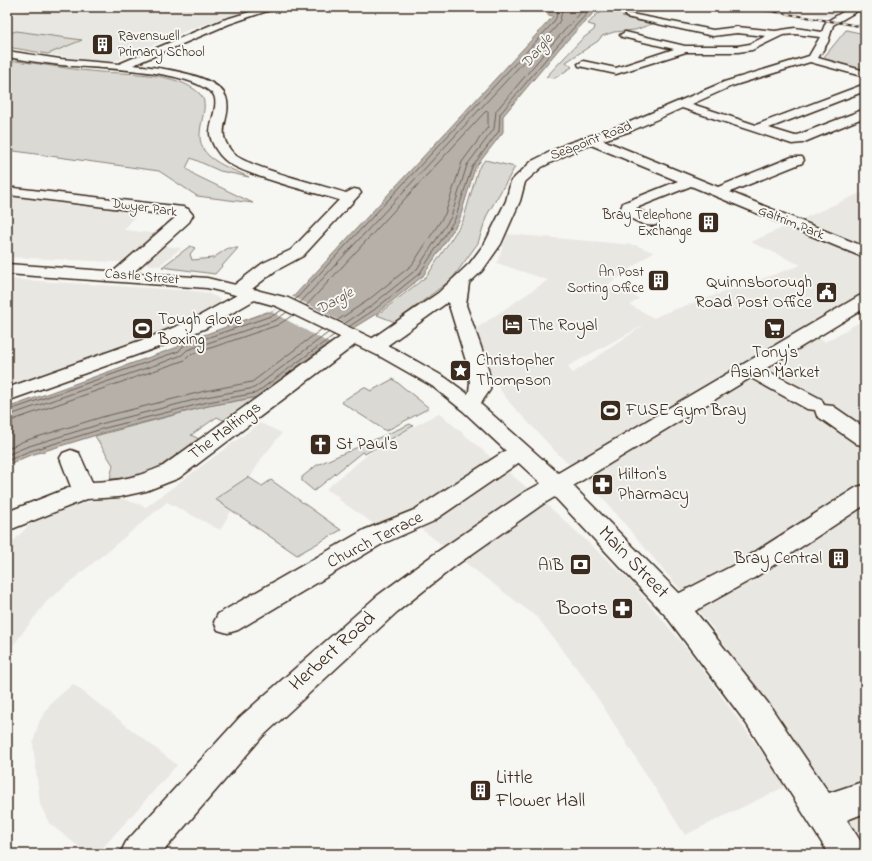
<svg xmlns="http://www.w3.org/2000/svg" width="872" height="861" font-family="'Indie Flower',sans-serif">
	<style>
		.built { fill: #e8e7e2; fill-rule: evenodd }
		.green { fill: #dad9d3; stroke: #8a8278 }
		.water { fill: #b6b0a9; stroke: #857a71 }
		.pier { fill: #f6f6f2 }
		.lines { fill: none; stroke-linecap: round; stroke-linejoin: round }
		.shore { stroke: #6c6056; stroke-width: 1 }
		.minor-casing { stroke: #3b2a1e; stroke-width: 3 }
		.major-casing { stroke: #3b2a1e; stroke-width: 3 }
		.minor { fill: #f6f6f2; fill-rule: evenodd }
		.major { fill: #f6f6f2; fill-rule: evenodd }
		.rail-casing { stroke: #3b2a1e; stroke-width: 2 }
		.rail { stroke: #f6f6f2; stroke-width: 1.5; stroke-dasharray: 4; stroke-linecap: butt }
		.labels { text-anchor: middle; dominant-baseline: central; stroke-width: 4; stroke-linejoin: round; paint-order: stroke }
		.far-poi-label { font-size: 14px; fill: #3b2a1e; stroke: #f6f6f2; text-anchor: end }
		.far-street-label { font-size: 14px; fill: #3b2a1e; stroke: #f6f6f2 }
		.far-water-label { font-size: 15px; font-style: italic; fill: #605248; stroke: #f6f6f2 }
		.poi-label { font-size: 17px; fill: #3b2a1e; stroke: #f6f6f2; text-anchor: start }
		.street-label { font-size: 17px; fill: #3b2a1e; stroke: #f6f6f2 }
		.near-street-label { font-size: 20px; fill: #3b2a1e; stroke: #f6f6f2 }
		.near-poi-label { font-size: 20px; fill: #3b2a1e; stroke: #f6f6f2; text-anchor: end }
	</style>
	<rect width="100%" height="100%" fill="#f6f6f2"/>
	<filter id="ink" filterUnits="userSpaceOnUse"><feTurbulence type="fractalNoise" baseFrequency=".025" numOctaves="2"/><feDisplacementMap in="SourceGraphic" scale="8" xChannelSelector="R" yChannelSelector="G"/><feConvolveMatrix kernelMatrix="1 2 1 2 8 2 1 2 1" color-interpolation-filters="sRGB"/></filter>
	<g filter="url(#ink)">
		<g class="built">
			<polygon points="35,7 261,7 193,28 121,59 111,62 84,60 7,47 7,17"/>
			<polygon points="773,7 829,7 844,9 831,17"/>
			<path d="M865,191V294L803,331L825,342L865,319V843L712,627L590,483L559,455L510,403L482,365L477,328L548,280L497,263L507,234L635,245L653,252L607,286L639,298L630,305L654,318L662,314L801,265L751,242ZM644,325L573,373L570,370L568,366Z"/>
			<polygon points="21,197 139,211 124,230 169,235 159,245 181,248 159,266 137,263 7,257 7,204 13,198"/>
			<polygon points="7,279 195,291 208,293 227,303 201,318 127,347 118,347 7,386"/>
			<polygon points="439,413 554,511 629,580 692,655 786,786 685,835 588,683 538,618 403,515 385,523 374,524 338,499 339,497 326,489 377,447"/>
			<polygon points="260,423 282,433 261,459 220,530 167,502 47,601 7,653 7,548 34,520 72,506 115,496 146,507"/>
			<polygon points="73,684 177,765 97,854 88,854 49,823 40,804 33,743 39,722 50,704"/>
		</g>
		<g class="green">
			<polygon points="610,7 644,8 622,17 652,24 635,30 614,32 602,36 598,41 566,62 572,67 555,78 546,77 582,39 594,30 595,26 588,24 597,14 605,12 602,9"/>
			<polygon points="846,30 865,34 865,71 826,60 824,57"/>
			<polygon points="16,31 82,40 48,54 7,47 7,34"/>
			<path d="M16,61C44,64 72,70 100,72C129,74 178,72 200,94C214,108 187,136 209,156C221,166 236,171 249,177L220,171L191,158L186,168L195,175L253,203L197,196L159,171L7,150V65Z"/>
			<polygon points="485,160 515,167 487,215 478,243 452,279 395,322 377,315 427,276 463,221 478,169"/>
			<polygon points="190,246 195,248 190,254 192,260 213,258 228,248 238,248 215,274 162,267"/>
			<polygon points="393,379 429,408 386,431 341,402 364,387 371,391"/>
			<polygon points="258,397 225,421 217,417 191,435 199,439 149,474 124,479 110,479 113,465 95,436 208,406"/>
			<polygon points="410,424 413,426 365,454 362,452 314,491 302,481 302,477 317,465"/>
			<polygon points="248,477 262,486 271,480 341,530 297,555 215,499"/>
		</g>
		<polygon class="water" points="555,7 599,7 559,49 503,116 503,132 475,168 459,221 423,276 376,314 327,344 258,397 208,406 106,432 28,456 7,465 7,408 161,353 178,347 179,344 267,312 272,312 294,296 549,21 553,16 547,15"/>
		<polygon class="pier" points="291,296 355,328 329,343 272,312"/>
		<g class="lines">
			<g class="shore">
				<polyline points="295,300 552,24 556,18 558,7"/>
				<polyline points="300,303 556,27 560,20 563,7"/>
				<polyline points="306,306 485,112 488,111 488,127 462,162 445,214 412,265 367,301 338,320"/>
				<polyline points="344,324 371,306 417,269 451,217 467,165 494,129 496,111 552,44 586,7"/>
				<polyline points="350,326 374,310 420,273 455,219 472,167 499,131 500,114 556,47 593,7"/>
				<polyline points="7,411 179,351 183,346 274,315 282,310"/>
				<polyline points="7,416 164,362 182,355 187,350 276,320 287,312"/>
				<polyline points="7,422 185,360 190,355 278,325 293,315"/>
				<polyline points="7,449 24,441 102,417 205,391 252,382 322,329"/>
				<polyline points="7,455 26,447 104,423 206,397 254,388 328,333"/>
				<polyline points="7,461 27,452 105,428 208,402 256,393 334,335"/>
			</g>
			<defs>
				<g id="minor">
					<path d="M266,7H279L229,24L133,65C154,67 218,74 226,97C233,119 212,131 234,154C247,167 324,186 346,193L354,189L359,190L361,193L303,256L275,271L252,289L258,290L261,294L258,298L206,328L167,344L7,401V388L153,336L192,320L237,295L233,294L230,290L233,286L263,263L291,250L339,200C316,193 239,174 225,160C218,154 211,143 210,134C209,124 221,101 212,93C184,68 99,69 61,65C43,63 25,60 7,57V51L60,59L119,64L223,20Z"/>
					<path d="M851,7H864L833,25L828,42L818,58L865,71V77L810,62L732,86L692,104L756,125L865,84V91L769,128L795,136L865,109V117L802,143L792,144L682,108L631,131L603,140L718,187L792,157H802L804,160L802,163L730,192L865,247V258L691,186L636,208L656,219L659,222L656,225C645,228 633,219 623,214L620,211L623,203L678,181L591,145L576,150L542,167L525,182L520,201L501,244L482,271L469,283L466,305L486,361L491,382L490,390L476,410L469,412L462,410L458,405L469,392L470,382L466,361L448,302L381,350L374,352L367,350L364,346L367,342L438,293L470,263L485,243L506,201L511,181L532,161L566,144L623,125L724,82L809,56L820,37L795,34L783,35L752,50L738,52H686L616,74L579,66L578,64L583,61L616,68L674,49L622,37L620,35L625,32L685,46H738L750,44L766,36L737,33L713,36L626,17V13L713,30L737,27L775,31L795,28L822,32L826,22Z"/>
					<polygon points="14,188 183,207 188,209 193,215 189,222 126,279 120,280 114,279 111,275 114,271 177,216 9,195 7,192 9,189"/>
					<path d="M353,331L360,333L363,337L360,341L179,478L146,491L119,497L87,499L7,531V512L71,487L60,458L63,453L71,450L79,453L92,482C119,481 138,477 163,466L346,333Z"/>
					<polygon points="751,364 758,366 821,399 824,405 833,406 865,428 865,446 857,444 817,416 815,410 807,409 744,374 741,370 744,366"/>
					<polygon points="519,444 527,447 530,452 527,457 432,522 382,544 238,630 228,633 218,630 214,622 218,614 364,530 414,510 511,447"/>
					<polygon points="557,477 565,479 569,485 565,491 543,504 455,566 397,612 262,737 161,854 120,854 126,842 240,717 377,596 437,552 525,492 549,479"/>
					<polygon points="865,485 865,505 754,578 686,616 676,619 666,616 662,608 666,600 736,564 857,487"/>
				</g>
				<polygon id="major" points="7,264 207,278 288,298 395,349 446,378 476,400 558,473 859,296 865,295 865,308 573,486 686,600 768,703 829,793 865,781 865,813 847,820 861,842 865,854 829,854 746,723 666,616 549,491 462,410 432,386 381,357 276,306 236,295 207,288 7,274"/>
			</defs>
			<use href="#minor" class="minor-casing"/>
			<use href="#major" class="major-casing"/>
			<use href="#minor" class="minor"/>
			<use href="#major" class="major"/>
			<defs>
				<polyline id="rail" points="747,7 865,27"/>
			</defs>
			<use href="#rail" class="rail-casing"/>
			<use href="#rail" class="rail"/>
		</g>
	</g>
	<defs>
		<symbol id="building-square" viewBox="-11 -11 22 22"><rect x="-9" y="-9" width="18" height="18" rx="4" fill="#3b2a1e" stroke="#f6f6f2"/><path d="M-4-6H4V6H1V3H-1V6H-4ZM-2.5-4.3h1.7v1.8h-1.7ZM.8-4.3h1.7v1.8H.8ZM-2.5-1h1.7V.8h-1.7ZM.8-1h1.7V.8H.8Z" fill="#fff"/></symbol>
		<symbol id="civic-square" viewBox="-11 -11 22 22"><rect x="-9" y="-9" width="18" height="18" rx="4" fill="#3b2a1e" stroke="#f6f6f2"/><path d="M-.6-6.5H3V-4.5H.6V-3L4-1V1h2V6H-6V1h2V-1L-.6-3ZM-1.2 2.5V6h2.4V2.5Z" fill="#fff"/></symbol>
		<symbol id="hotel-square" viewBox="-11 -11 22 22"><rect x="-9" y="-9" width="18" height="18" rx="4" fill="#3b2a1e" stroke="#f6f6f2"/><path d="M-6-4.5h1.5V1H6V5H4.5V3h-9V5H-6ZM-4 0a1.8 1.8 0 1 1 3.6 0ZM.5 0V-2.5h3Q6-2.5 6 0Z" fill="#fff"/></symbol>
		<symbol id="supermarket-square" viewBox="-11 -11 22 22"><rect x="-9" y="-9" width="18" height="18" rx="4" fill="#3b2a1e" stroke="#f6f6f2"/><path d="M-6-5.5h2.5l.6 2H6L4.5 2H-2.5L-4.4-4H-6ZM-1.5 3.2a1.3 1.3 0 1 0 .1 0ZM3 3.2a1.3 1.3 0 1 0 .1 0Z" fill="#fff"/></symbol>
		<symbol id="stadium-square" viewBox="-11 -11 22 22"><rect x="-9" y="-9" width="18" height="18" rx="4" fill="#3b2a1e" stroke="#f6f6f2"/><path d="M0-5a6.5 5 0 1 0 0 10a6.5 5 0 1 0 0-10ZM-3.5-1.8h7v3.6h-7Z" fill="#fff"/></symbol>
		<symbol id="sight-square" viewBox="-11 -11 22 22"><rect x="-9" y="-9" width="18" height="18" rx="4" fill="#3b2a1e" stroke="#f6f6f2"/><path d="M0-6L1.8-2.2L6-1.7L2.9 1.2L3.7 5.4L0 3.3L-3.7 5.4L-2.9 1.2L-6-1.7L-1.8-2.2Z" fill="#fff"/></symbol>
		<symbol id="church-square" viewBox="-11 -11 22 22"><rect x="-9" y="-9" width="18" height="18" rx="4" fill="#3b2a1e" stroke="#f6f6f2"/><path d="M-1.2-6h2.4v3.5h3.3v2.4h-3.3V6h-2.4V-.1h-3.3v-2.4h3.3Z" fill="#fff"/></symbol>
		<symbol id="pharmacy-square" viewBox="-11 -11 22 22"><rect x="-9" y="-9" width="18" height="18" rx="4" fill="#3b2a1e" stroke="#f6f6f2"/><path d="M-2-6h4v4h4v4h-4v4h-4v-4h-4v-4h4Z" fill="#fff"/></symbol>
		<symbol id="bank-square" viewBox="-11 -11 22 22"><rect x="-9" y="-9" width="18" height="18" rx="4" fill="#3b2a1e" stroke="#f6f6f2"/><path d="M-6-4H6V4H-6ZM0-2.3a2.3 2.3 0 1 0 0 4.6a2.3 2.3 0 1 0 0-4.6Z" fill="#fff"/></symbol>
	</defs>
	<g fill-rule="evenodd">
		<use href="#building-square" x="90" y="32" width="25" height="25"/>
		<use href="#building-square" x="696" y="210" width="25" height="25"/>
		<use href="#building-square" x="646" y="268" width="25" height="25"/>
		<use href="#civic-square" x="814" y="280" width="25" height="25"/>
		<use href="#hotel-square" x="500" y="312" width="25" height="25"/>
		<use href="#supermarket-square" x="762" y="316" width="25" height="25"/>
		<use href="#stadium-square" x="130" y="316" width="25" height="25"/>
		<use href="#sight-square" x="448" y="358" width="25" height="25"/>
		<use href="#stadium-square" x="598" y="398" width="25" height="25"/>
		<use href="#church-square" x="308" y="432" width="25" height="25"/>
		<use href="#pharmacy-square" x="590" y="472" width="25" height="25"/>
		<use href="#building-square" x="826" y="546" width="25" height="25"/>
		<use href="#bank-square" x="568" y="552" width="25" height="25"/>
		<use href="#pharmacy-square" x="610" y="596" width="25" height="25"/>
		<use href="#building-square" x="468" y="778" width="25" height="25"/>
	</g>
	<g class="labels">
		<g class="far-poi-label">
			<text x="118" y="36" text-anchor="start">Ravenswell<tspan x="118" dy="16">Primary School</tspan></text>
			<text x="692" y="215">Bray Telephone<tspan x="692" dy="16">Exchange</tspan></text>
			<text x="644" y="272">An Post<tspan x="644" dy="16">Sorting Office</tspan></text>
		</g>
		<g class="far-street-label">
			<text transform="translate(591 141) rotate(-21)">Seapoint Road</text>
			<text transform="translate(144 208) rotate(8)">Dwyer Park</text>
			<text transform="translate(791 223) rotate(22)">Galtrim Park</text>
			<text transform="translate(142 277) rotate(5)">Castle Street</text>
		</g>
		<g class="far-water-label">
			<text transform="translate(537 51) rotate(-49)">Dargle</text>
			<text transform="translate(335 301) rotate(-29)">Dargle</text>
		</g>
		<g class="poi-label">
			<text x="812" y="282" text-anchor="end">Quinnsborough<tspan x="812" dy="20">Road Post Office</tspan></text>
			<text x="158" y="319">Tough Glove<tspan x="158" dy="20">Boxing</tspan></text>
			<text x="528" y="325">The Royal</text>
			<text x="775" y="352" text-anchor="middle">Tony's<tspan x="775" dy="20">Asian Market</tspan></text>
			<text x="476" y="360">Christopher<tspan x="476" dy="20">Thompson</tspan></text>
			<text x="626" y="410">FUSE Gym Bray</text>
			<text x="336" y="444">St Paul's</text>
			<text x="618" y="474">Hilton's<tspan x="618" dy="20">Pharmacy</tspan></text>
			<text x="822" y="558" text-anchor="end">Bray Central</text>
			<text x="564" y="565" text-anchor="end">AIB</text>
		</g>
		<g class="street-label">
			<text transform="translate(225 431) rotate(-37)">The Maltings</text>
			<text transform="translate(375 540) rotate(-27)">Church Terrace</text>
		</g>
		<g class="near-street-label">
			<text transform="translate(633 563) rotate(46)">Main Street</text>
			<text transform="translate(333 652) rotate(-42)">Herbert Road</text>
		</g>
		<g class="near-poi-label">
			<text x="608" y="609">Boots</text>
			<text x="496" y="778" text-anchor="start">Little<tspan x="496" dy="23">Flower Hall</tspan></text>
		</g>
	</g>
	<rect width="872" height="861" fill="none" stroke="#f6f6f2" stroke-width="24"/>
	<rect x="12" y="12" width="848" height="837" fill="none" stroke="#3b2a1e" stroke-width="1.5" filter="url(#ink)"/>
</svg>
